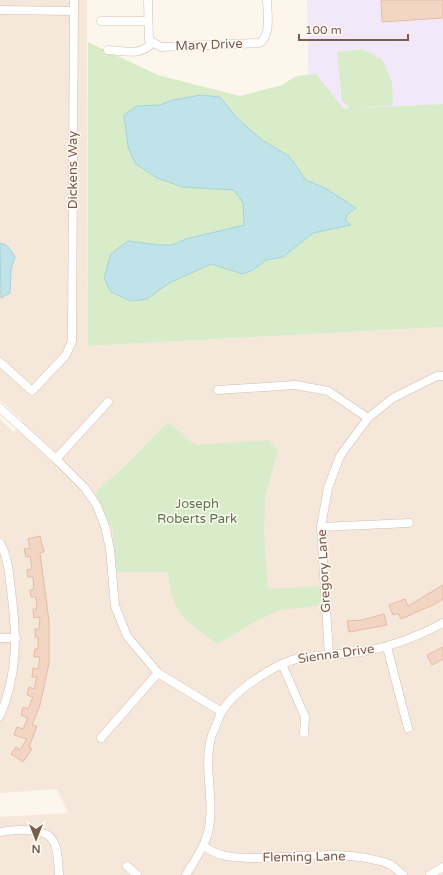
<svg xmlns="http://www.w3.org/2000/svg" width="443" height="875" font-family="'Varela Round',sans-serif">
	<style>
		.residential { fill: #f5e8da }
		.education { fill: #f3e8fa }
		.green { fill: #d8ecc9 }
		.water { fill: #bfe3e8; stroke: #a5d3da }
		.building { fill: #f3d5c3; stroke: #e6bba3 }
		.lines { fill: none; stroke-linecap: round; stroke-linejoin: round }
		.street-casing { stroke: #d1beb0; stroke-width: 9 }
		.street { stroke: #fff; stroke-width: 8 }
		.labels { text-anchor: middle; dominant-baseline: central; stroke-width: 3; stroke-linejoin: round; paint-order: stroke }
		.street-label { font-size: 13px; fill: #7a5c4d; stroke: #fffaf3 }
		.park-label { font-size: 13px; fill: #537a41; stroke: #fffaf3 }
	</style>
	<rect width="100%" height="100%" fill="#fdf6ec"/>
	<polygon class="residential" points="0,0 87,0 88,346 443,327 443,875 0,875 0,817 68,813 57,789 0,793 0,419 14,432 23,421 0,400"/>
	<polygon class="education" points="307,0 443,0 443,104 309,111"/>
	<g class="green">
		<polygon points="88,42 158,75 240,96 282,85 296,76 316,74 344,109 350,108 342,101 337,52 362,49 382,59 392,82 393,105 357,108 443,104 443,327 88,346"/>
		<path d="M168,422L195,445L268,440L278,451L265,496L264,533L268,589L321,586L326,605L279,610L256,621L218,644C187,623 171,613 168,572H115L113,531L95,493L128,463Z"/>
	</g>
	<g class="water">
		<polygon points="201,95 220,97 237,118 262,140 289,156 306,180 327,189 356,208 348,214 345,220 351,225 313,233 283,257 266,260 253,270 243,274 211,264 169,283 147,299 131,301 111,292 104,278 111,254 128,241 160,245 172,245 186,239 244,225 243,203 234,190 182,187 157,178 136,164 128,147 124,115 137,106 160,105 173,100"/>
		<path d="M0,243C8,244 11,250 15,257L11,270L10,293L1,298Z"/>
	</g>
	<g class="building">
		<polygon points="381,0 443,0 443,18 382,22"/>
		<polygon points="40,536 44,552 40,553 49,621 49,663 40,705 32,725 37,726 29,747 32,749 23,762 11,754 16,747 20,750 27,739 14,735 17,727 23,729 28,718 21,715 23,707 28,709 33,697 27,695 29,687 34,689 37,677 32,677 33,668 38,669 40,657 34,657 35,649 38,649 38,637 35,637 35,629 39,629 40,617 34,618 33,609 37,609 36,597 31,597 30,590 34,589 33,577 28,577 27,570 32,569 30,556 26,557 24,549 30,548 28,539"/>
		<polygon points="443,585 443,599 435,604 401,619 398,613 393,615 389,605 405,599 408,606"/>
		<polygon points="384,614 387,625 349,632 347,621 362,620"/>
		<polygon points="443,647 443,659 432,665 427,655"/>
	</g>
	<g class="lines">
		<defs>
			<g id="street">
				<path d="M148,0L149,40L161,47L259,43C272,36 267,12 267,0"/>
				<polyline points="0,10 74,11"/>
				<polyline points="101,21 148,21"/>
				<path d="M108,50C124,51 141,56 152,43"/>
				<polyline points="0,362 32,391 66,355 72,341 74,0"/>
				<polyline points="218,390 295,385 328,391 368,418"/>
				<polyline points="0,408 56,459 85,488 97,506 105,526 110,549 115,606 127,636 158,673 222,712"/>
				<polyline points="56,459 108,402"/>
				<polyline points="321,527 409,523"/>
				<path d="M0,543C8,557 9,573 11,590C17,635 18,673 0,716"/>
				<polyline points="0,638 16,638"/>
				<polyline points="387,647 408,728"/>
				<polyline points="329,655 321,527 328,488 340,456 368,418 393,398 437,376 443,376"/>
				<polyline points="282,664 305,717 304,733"/>
				<polyline points="101,738 158,673"/>
				<path d="M0,832C14,830 36,827 49,836C59,844 58,864 59,875"/>
				<path d="M204,846C220,858 233,857 252,858C297,858 346,848 389,864C394,866 399,872 403,875"/>
				<polyline points="127,866 137,875"/>
				<path d="M186,875C196,858 209,841 210,820C213,793 203,762 212,735C215,728 218,719 221,713C233,691 276,663 300,658C322,654 344,655 366,651C394,646 419,636 443,623"/>
				<polyline points="430,875 443,867"/>
			</g>
		</defs>
		<use href="#street" class="street-casing"/>
		<use href="#street" class="street"/>
	</g>
	<g class="labels">
		<g class="street-label">
			<text transform="translate(209 45) rotate(-2)">Mary Drive</text>
			<text transform="translate(73 170) rotate(-90)">Dickens Way</text>
			<text transform="translate(324 571) rotate(-93)">Gregory Lane</text>
			<text transform="translate(336 654) rotate(-8)">Sienna Drive</text>
			<text transform="translate(304 857) rotate(-1)">Fleming Lane</text>
		</g>
		<g class="park-label">
			<text x="197" y="504">Joseph<tspan x="197" dy="15">Roberts Park</tspan></text>
		</g>
	</g>
	<g transform="translate(36 839) rotate(180)" stroke="#fffaf3" stroke-width="3" paint-order="stroke">
	<path d="M0-3L7 15L0 10L-7 15Z" fill="#7a5c4d"/>
	<text y="-6" font-size="11" font-weight="bold" text-anchor="middle" fill="#7a5c4d">N</text>
	</g>
	<path d="M299 34v6h109v-6" fill="none" stroke="#7a5c4d" stroke-width="2"/>
	<text x="305" y="34" font-size="12" fill="#7a5c4d" stroke="#fffaf3" stroke-width="3" paint-order="stroke">100 m</text>
</svg>
